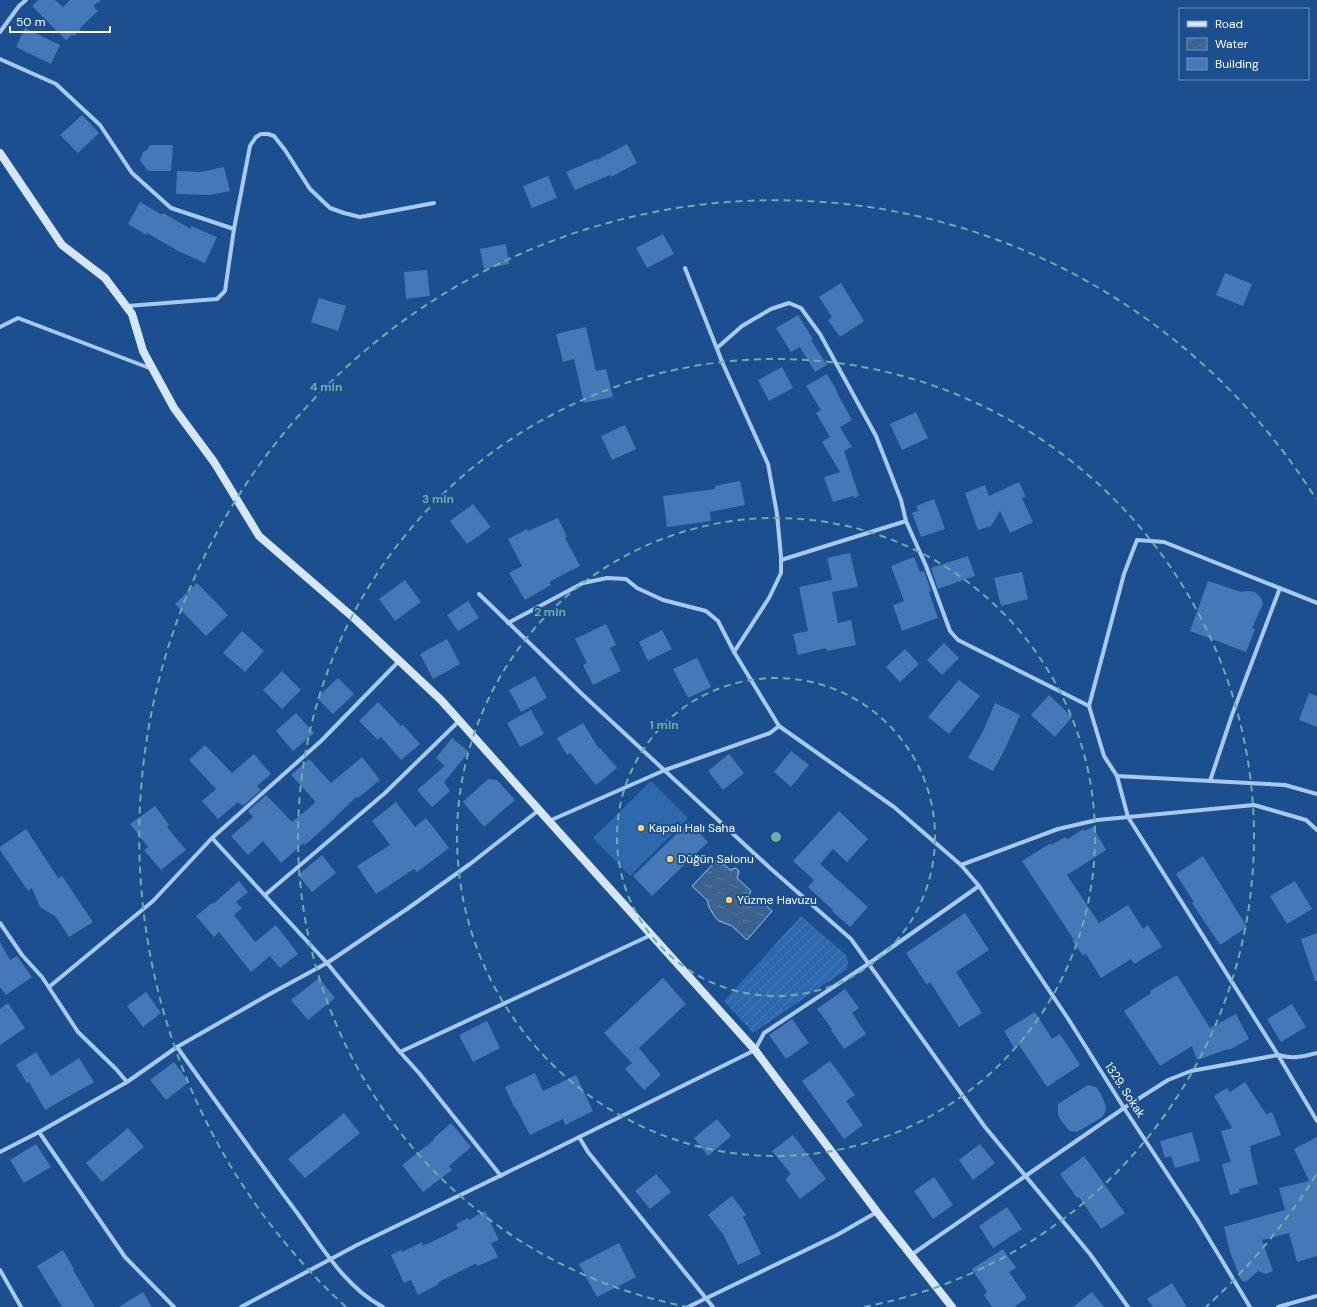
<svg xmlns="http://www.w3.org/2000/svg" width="1317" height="1307" font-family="'DM Sans',sans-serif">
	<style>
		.garden { fill: url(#garden-furrows) }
		.pitch { fill: #2e69ad }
		.water { fill: url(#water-ripples); stroke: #9cc4f0 }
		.building { fill: #4478b7 }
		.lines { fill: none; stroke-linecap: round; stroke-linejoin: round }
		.street { stroke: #a9c9ee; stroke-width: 4 }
		.secondary { stroke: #d6e6fa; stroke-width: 8 }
		.ring { fill: none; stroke: #6fada8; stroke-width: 2; stroke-dasharray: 7 5 }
		.poi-dot { fill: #ffd166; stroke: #1b4f8f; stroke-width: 1.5 }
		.labels { text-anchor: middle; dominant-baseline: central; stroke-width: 4; stroke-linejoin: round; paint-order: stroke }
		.poi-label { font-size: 12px; fill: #fff; stroke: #1b4f8f; text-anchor: start }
		.street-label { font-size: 12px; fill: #fff; stroke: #1b4f8f }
		.centre { fill: #6fada8; stroke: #1b4f8f; stroke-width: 2 }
		.ring-label { font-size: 12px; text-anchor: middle; font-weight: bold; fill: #6fada8; stroke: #1b4f8f; stroke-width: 4; stroke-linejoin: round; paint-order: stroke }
	</style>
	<defs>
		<pattern id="garden-furrows" width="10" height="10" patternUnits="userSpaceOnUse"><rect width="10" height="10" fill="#2e69ad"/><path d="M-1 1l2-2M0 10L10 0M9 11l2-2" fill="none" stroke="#4d80b9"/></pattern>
		<pattern id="water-ripples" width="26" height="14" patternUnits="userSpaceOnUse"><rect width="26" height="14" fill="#3c6290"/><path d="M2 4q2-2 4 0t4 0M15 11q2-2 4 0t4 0" fill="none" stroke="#597aa1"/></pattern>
	</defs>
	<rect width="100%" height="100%" fill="#1b4f8f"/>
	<polygon class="garden" points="801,916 846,955 848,961 847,969 753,1033 724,1001"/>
	<polygon class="pitch" points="651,781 688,818 630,876 593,838"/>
	<polygon class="water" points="718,859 730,870 735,868 738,870 739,872 737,878 751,891 749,895 750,898 754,901 759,899 772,911 747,940 732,926 719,921 715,917 709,907 707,900 692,886"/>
	<g class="building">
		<polygon points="38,0 55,0 63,7 70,0 101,0 93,6 98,11 80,28 81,29 74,36 72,35 66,40 32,6"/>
		<polygon points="25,28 60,45 51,64 16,47"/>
		<polygon points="82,115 99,133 78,153 60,135"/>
		<polygon points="627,144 637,163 611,177 610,175 575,190 566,172 596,159 597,160"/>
		<polygon points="149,145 173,145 171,171 148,171 140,160 143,152 148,149"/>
		<polygon points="224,167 230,191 210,195 176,194 177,171 201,172"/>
		<polygon points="548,176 557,198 532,208 523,186"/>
		<polygon points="140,202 162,215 163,213 191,229 191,226 217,237 205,263 180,252 147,233 146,235 128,224"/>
		<polygon points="663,234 674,254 647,268 636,248"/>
		<polygon points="506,244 509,264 484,269 480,249"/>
		<polygon points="427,270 430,296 406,299 404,272"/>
		<polygon points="1225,273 1252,284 1243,306 1216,295"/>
		<polygon points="841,283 864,321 840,337 828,320 832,317 819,297"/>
		<polygon points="319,298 346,306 338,331 311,322"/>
		<polygon points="798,315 813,339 811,340 827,365 815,372 800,347 791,352 776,328"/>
		<polygon points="586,327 596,371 606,369 613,397 584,403 574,359 563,362 556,334"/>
		<polygon points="782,367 793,388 769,401 758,380"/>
		<polygon points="827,374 838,393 837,393 852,420 840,427 852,447 844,451 859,496 854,498 853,496 833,502 824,477 840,472 822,442 830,437 816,413 821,410 806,386"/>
		<polygon points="916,412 928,438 902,450 890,424"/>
		<polygon points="625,425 636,449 612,460 601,436"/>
		<polygon points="740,481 745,505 710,512 711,521 667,527 663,496 715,489 715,486"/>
		<polygon points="1019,482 1026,497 1022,498 1033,522 1010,533 1000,511 991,526 978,530 965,493 985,485 989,496"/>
		<polygon points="934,499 945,529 921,537 912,513 918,511 916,506"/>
		<polygon points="473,504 491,527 467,544 450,521"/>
		<polygon points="558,518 567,537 565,538 580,566 549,582 551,585 525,600 509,573 522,566 508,539 527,529 528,531"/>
		<polygon points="850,553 858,587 832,592 838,623 851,620 856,645 827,651 826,648 798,655 793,634 808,631 799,587 832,580 827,558"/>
		<polygon points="968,556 975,576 938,589 931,568"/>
		<polygon points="914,557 920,572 924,571 931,591 929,592 938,618 902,631 893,605 904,601 891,566"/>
		<polygon points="1022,572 1028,599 1001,606 994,578"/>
		<polygon points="405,580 421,602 395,621 379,599"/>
		<polygon points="1208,581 1241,592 1248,591 1255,592 1261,598 1263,604 1252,628 1255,629 1246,652 1190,631"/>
		<polygon points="197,583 228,615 206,636 175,604"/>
		<polygon points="468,601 479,618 458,631 447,615"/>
		<polygon points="606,624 616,645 610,648 621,671 593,685 583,665 587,663 575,639"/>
		<polygon points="662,630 672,649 648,661 639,642"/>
		<polygon points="242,631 264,651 245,672 223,653"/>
		<polygon points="447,639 460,664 433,679 420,654"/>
		<polygon points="944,643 959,658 942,675 927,660"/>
		<polygon points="905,649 919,664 900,682 886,667"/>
		<polygon points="697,658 711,687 688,698 673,669"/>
		<polygon points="282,671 301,690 282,709 263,690"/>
		<polygon points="535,676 547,698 521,712 509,690"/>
		<polygon points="338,678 354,694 333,714 317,698"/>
		<polygon points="959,680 980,696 949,734 928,717"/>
		<polygon points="1309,693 1317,696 1317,727 1299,720"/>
		<polygon points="1049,695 1072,717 1055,737 1031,715"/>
		<polygon points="378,702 401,726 403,725 420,744 401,760 381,737 378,740 359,721"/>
		<polygon points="995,703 1020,715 1005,749 993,771 968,758 984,729"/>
		<polygon points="531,710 544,734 520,747 507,723"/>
		<polygon points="296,713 314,733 293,751 276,731"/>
		<polygon points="583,723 599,749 600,748 617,768 596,785 570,753 567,755 557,738"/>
		<polygon points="452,738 469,752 444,782 450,791 432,807 417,790 445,766 436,758"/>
		<polygon points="205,745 232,773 254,754 271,774 257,786 261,790 243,806 238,802 218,819 202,801 216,789 189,760"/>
		<polygon points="791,751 809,765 791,787 774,772"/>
		<polygon points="729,754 744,773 723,790 708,771"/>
		<polygon points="362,757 380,780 358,798 356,797 322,830 305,845 304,843 281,863 263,841 248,855 231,836 253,817 248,811 266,795 292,822 315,803 315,801 291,775 309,759 331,783"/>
		<polygon points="488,779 497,780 515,800 484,827 463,802"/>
		<polygon points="396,802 415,827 426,818 449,848 417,872 414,869 376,894 357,866 390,845 372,821"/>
		<polygon points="155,806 169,825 167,827 186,850 161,870 144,850 148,847 130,824"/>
		<polygon points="839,811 868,839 847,862 833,849 820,864 868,907 850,927 832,911 833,910 808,887 814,880 793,861"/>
		<polygon points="689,822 708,842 652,896 633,876"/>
		<polygon points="1093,827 1106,850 1067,875 1099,923 1128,905 1143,929 1148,925 1162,947 1134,964 1131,959 1101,978 1086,954 1083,956 1072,940 1074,940 1022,861 1051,843 1051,845 1065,837 1068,839 1083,829 1084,831"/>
		<polygon points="26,829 58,878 62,876 93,922 69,937 56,917 40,907 32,888 28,891 0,850 0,847"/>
		<polygon points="322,855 336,873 312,892 298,875"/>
		<polygon points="1203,856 1247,927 1220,945 1192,903 1194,902 1176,874"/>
		<polygon points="239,881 248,892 236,902 242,908 234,915 255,942 276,925 298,954 280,968 270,956 251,972 219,932 214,937 196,916 212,903 213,904"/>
		<polygon points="1295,881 1312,909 1287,924 1270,896"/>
		<polygon points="965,913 989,950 956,972 982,1013 959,1027 930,982 927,985 906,953"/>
		<polygon points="1317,933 1317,981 1315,981 1301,939"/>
		<polygon points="0,942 10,960 17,956 32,977 6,995 0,987"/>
		<polygon points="1177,975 1210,1028 1236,1014 1249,1039 1229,1050 1228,1049 1197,1060 1192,1046 1160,1066 1124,1011 1151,993 1150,991"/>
		<polygon points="319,978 335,998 308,1020 291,1000"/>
		<polygon points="663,978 686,1004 639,1048 661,1075 644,1090 625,1069 632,1063 604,1033"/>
		<polygon points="845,989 859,1008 852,1013 866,1034 844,1049 831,1030 832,1029 817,1009"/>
		<polygon points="146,992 161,1013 143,1027 127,1006"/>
		<polygon points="8,1003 25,1028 0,1045 0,1009"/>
		<polygon points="1292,1004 1306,1027 1281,1042 1267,1019"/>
		<polygon points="1035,1012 1052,1039 1060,1034 1080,1065 1047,1087 1019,1045 1014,1048 1004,1031"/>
		<polygon points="792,1019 809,1043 786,1059 769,1035"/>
		<polygon points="487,1021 500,1048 473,1062 459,1035"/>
		<polygon points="36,1052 51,1076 79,1058 94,1082 45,1110 29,1082 27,1083 16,1065"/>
		<polygon points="830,1061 855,1095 846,1101 863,1125 844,1139 802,1081"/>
		<polygon points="174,1062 189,1082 166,1100 150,1080"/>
		<polygon points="535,1073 543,1091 576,1075 593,1111 565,1125 563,1119 530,1135 515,1107 514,1107 505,1087"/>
		<polygon points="1245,1082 1266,1114 1272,1112 1281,1135 1250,1146 1251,1149 1250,1150 1258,1184 1239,1189 1240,1192 1230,1195 1222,1164 1231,1162 1221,1131 1232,1128 1214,1096 1227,1088 1230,1092"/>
		<polygon points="1088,1085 1096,1087 1101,1094 1106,1107 1105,1113 1101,1118 1077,1132 1070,1131 1062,1122 1058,1115 1058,1104"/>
		<polygon points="344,1113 360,1133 305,1178 288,1159"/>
		<polygon points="717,1119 731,1136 708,1156 694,1138"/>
		<polygon points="451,1123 471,1147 449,1166 452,1170 423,1192 402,1165 434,1140 433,1139"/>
		<polygon points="128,1128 144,1147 102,1182 86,1163"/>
		<polygon points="1192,1132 1200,1161 1175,1168 1171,1156 1165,1158 1160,1141"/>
		<polygon points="793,1135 826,1179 800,1199 785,1179 791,1174 772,1151"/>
		<polygon points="1317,1137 1317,1256 1297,1262 1289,1233 1262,1240 1273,1271 1266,1274 1258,1271 1248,1280 1245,1282 1241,1280 1230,1252 1224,1227 1285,1210 1279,1188 1309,1181 1294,1149"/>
		<polygon points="36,1144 51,1167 24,1183 10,1160"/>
		<polygon points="980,1144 995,1163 973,1180 959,1160"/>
		<polygon points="1084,1156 1125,1213 1101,1229 1079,1197 1077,1198 1060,1174"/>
		<polygon points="656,1174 671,1192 650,1209 635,1191"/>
		<polygon points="934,1177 953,1205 933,1219 914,1191"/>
		<polygon points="732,1196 746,1215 743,1217 761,1254 738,1265 723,1234 708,1215"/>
		<polygon points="1007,1207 1022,1229 993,1248 979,1226"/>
		<polygon points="485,1211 499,1240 491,1243 498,1257 478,1266 475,1264 439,1282 437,1285 418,1295 411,1280 404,1283 391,1255 401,1250 402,1252 422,1242 423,1246 458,1229 456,1224 468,1218 469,1220"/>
		<polygon points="619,1243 636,1277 597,1297 579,1264"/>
		<polygon points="1003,1249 1016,1268 1009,1272 1027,1298 1014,1307 992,1307 984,1295 987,1292 972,1269"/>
		<polygon points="63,1250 74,1269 73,1270 95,1307 62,1307 37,1266"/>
		<polygon points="1172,1283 1187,1307 1153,1307 1147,1299"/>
		<polygon points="143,1292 152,1307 119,1307"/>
		<polygon points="1092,1292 1104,1307 1073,1307"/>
	</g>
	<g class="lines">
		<g class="street">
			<polyline points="0,32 19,6 26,0"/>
			<polyline points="0,59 56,84 100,125 132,173 171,208 234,229"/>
			<polyline points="685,268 723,364 768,464 777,514 781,557 781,573 769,598 734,652"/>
			<polyline points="127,306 217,299 225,291 234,229 250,146 256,137 261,134 268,134 274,136 285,150 310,189 330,208 344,213 360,217 434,203"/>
			<polyline points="0,327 18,318 152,369"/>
			<polyline points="717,348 742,326 771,309 789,303 801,308 820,334 876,436 901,500 906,521 926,566 950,631 958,640 1089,706"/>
			<polyline points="781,560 906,521"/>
			<polyline points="479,594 583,695 770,868 851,939 985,1127 1090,1254 1128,1307"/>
			<polyline points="1317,603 1164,542 1137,540 1124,574 1089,706 1104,756 1117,776 1128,817 1278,1055 1317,1121"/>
			<polyline points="508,623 583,583 607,578 626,579 637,588 663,600 706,611 718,621 734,652 779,726 894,807 961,865 979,886 1067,1017 1124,1108 1197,1219 1250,1307"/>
			<polyline points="1117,776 1285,785 1317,794"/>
			<polyline points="1210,781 1232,715 1280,588"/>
			<polyline points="549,821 665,770 770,733 779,726"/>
			<polyline points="212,838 327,963 400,1052 419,1073 501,1176"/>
			<polyline points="961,865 1058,829 1097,820 1254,805 1306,820 1317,830"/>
			<polyline points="265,895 385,793 459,721"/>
			<polyline points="0,923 22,955 42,977 78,1032 116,1069 127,1082"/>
			<polyline points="49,987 153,901 212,838 321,741 399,661"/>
			<path d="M177,1047C217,1103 257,1159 298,1214C322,1247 346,1288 383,1307"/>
			<polyline points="400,1052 651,935"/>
			<polyline points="39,1132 125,1257 174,1307"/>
			<polyline points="579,1137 588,1152 713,1307"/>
			<polyline points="0,1152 39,1132 127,1082 177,1047 268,995 327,963 407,909 470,864 539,810"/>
			<path d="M911,1255L1124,1108L1168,1080L1191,1071L1278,1055C1292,1059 1302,1057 1317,1053"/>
			<polyline points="0,1270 21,1307"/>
			<polyline points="241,1307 357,1245 547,1153 755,1050 764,1033 868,964 979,886"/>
			<polyline points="688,1307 837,1235 877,1212"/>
			<polyline points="1278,1307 1317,1296"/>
		</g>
		<polyline class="secondary" points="0,153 62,245 105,278 132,314 143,351 174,408 214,462 259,536 355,619 441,700 539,810 755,1050 877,1212 952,1307"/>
	</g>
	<g class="ring">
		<circle cx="776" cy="837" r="159"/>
		<circle cx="776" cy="837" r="319"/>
		<path d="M689 1307A478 478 0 1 1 863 1307"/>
		<path d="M1316 1175A637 637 0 0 1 1206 1307M346 1307A637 637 0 1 1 1316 499"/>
	</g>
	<g class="poi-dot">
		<circle cx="641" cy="828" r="4"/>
		<circle cx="670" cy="859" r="4"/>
		<circle cx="729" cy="900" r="4"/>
	</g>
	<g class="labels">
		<g class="poi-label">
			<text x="649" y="828">Kapalı Halı Saha</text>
			<text x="678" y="859">Düğün Salonu</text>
			<text x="737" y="900">Yüzme Havuzu</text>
		</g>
		<g class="street-label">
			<text transform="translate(1125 1090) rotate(57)">1329. Sokak</text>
		</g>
	</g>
	<circle cx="776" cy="837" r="6" class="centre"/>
	<g class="ring-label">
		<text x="326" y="391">4 min</text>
		<text x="438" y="503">3 min</text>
		<text x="550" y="616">2 min</text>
		<text x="664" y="729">1 min</text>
	</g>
	<rect x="1179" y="8" width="130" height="72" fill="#1b4f8f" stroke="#7695bc"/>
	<rect x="1187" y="21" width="20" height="6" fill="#d6e6fa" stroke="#7695bc"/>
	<text x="1215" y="28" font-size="12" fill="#ffffff">Road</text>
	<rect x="1187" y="38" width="20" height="12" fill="url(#water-ripples)" stroke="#7695bc"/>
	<text x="1215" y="48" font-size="12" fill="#ffffff">Water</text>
	<rect x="1187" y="58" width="20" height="12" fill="#4478b7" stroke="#7695bc"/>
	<text x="1215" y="68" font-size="12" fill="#ffffff">Building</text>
	<path d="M10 26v6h100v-6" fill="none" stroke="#ffffff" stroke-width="2"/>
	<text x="16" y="26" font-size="12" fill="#ffffff" stroke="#1b4f8f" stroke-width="3" paint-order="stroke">50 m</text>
</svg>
